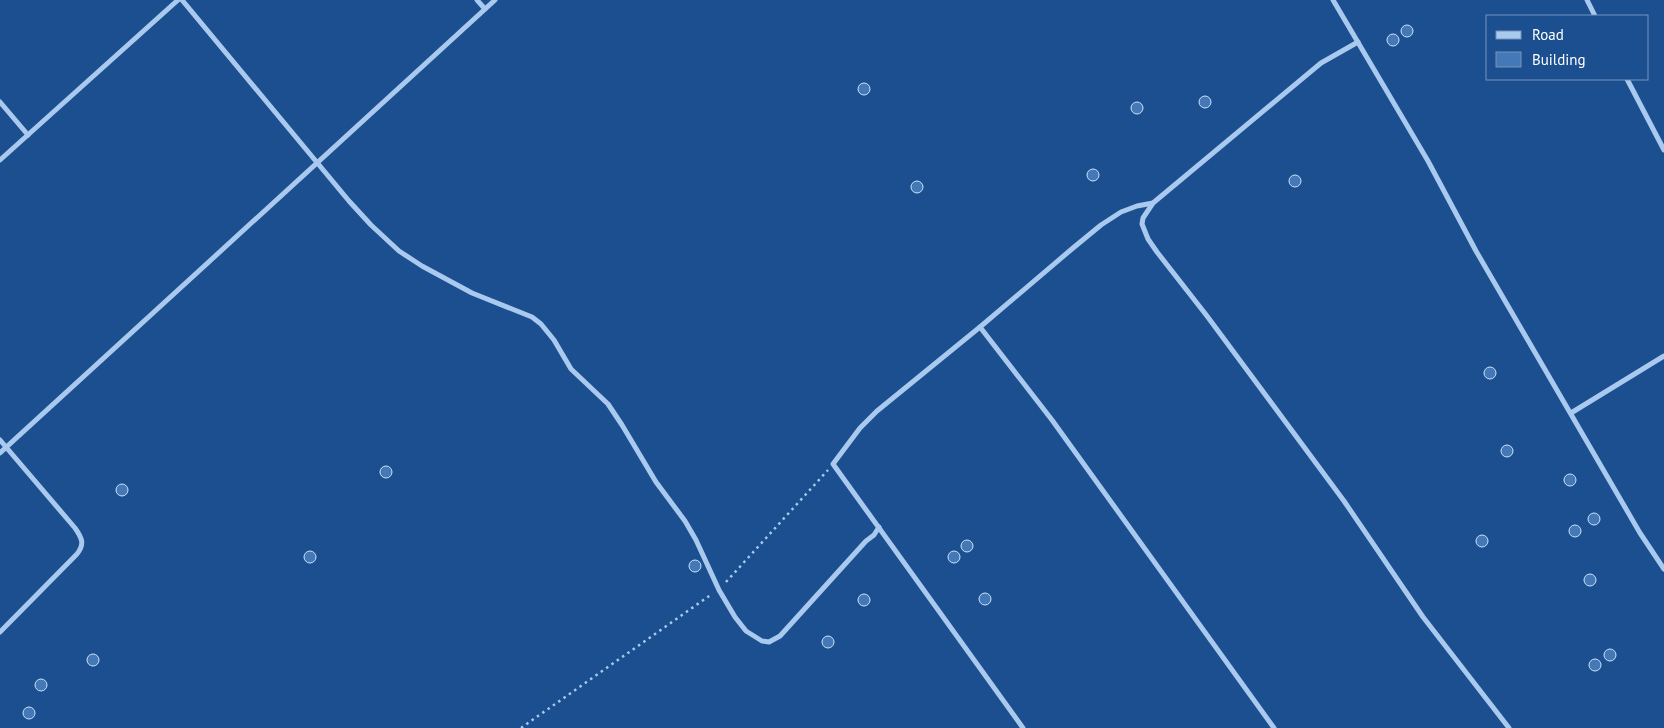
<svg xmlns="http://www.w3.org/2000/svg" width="1664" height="728" font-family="'PT Sans',sans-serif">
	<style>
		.building { fill: #4478b7; stroke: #cfe3fa }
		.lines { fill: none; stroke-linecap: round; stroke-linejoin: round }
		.path { stroke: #a9c9ee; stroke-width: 2.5; stroke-dasharray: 2.5 4; stroke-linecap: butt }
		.street { stroke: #a9c9ee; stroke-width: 5 }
	</style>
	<rect width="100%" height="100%" fill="#1b4f8f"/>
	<g class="building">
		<circle cx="1407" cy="31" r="6"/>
		<circle cx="1393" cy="40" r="6"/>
		<circle cx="864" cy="89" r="6"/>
		<circle cx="1205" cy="102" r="6"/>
		<circle cx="1137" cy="108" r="6"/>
		<circle cx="1093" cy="175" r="6"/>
		<circle cx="1295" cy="181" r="6"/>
		<circle cx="917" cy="187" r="6"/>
		<circle cx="1490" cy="373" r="6"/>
		<circle cx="1507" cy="451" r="6"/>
		<circle cx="386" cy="472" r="6"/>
		<circle cx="1570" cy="480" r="6"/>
		<circle cx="122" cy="490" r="6"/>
		<circle cx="1594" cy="519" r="6"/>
		<circle cx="1575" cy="531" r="6"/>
		<circle cx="1482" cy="541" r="6"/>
		<circle cx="967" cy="546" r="6"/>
		<circle cx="310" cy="557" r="6"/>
		<circle cx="954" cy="557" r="6"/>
		<circle cx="695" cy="566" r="6"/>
		<circle cx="1590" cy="580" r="6"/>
		<circle cx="985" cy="599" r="6"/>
		<circle cx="864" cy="600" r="6"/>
		<circle cx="828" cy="642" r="6"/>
		<circle cx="1610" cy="655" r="6"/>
		<circle cx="93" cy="660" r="6"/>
		<circle cx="1595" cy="665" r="6"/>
		<circle cx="41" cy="685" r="6"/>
		<circle cx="29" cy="713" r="6"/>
	</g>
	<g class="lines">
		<g class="path">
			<polyline points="726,582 828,470"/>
			<polyline points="521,728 712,594"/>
		</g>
		<g class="street">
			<polyline points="182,0 349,201 371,225 399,251 422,266 472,293 532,317 541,324 554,340 571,369 608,404 622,425 656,482 685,521 696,540 719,590 735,617 746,631 762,641 769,642 780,636 866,541 874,535 879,527"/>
			<polyline points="477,0 485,9"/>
			<polyline points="1333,0 1428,161 1476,251 1640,533 1664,569"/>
			<polyline points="1587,0 1595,16"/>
			<polyline points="1358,42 1321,63 1153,203 1143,218 1142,224 1148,239 1157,252 1207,316 1344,501 1423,617 1509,728"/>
			<polyline points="1627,79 1664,150"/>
			<polyline points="0,102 28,135"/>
			<polyline points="0,160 178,0"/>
			<polyline points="980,327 1052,420 1274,728"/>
			<polyline points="1571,413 1664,356"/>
			<path d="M0,440L75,528C82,538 85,544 77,554L0,632"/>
			<polyline points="0,453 495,0"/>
			<polyline points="1023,728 833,464 860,428 877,411 980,327 1073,248 1101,225 1121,212 1137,206 1153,203"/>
		</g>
	</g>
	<rect x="1486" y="15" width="162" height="65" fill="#1b4f8f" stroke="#7695bc"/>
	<rect x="1496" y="31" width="25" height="8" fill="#a9c9ee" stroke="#7695bc"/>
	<text x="1532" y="40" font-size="15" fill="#ffffff">Road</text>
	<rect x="1496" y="52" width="25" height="15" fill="#4478b7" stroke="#7695bc"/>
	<text x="1532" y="65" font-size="15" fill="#ffffff">Building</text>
</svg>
